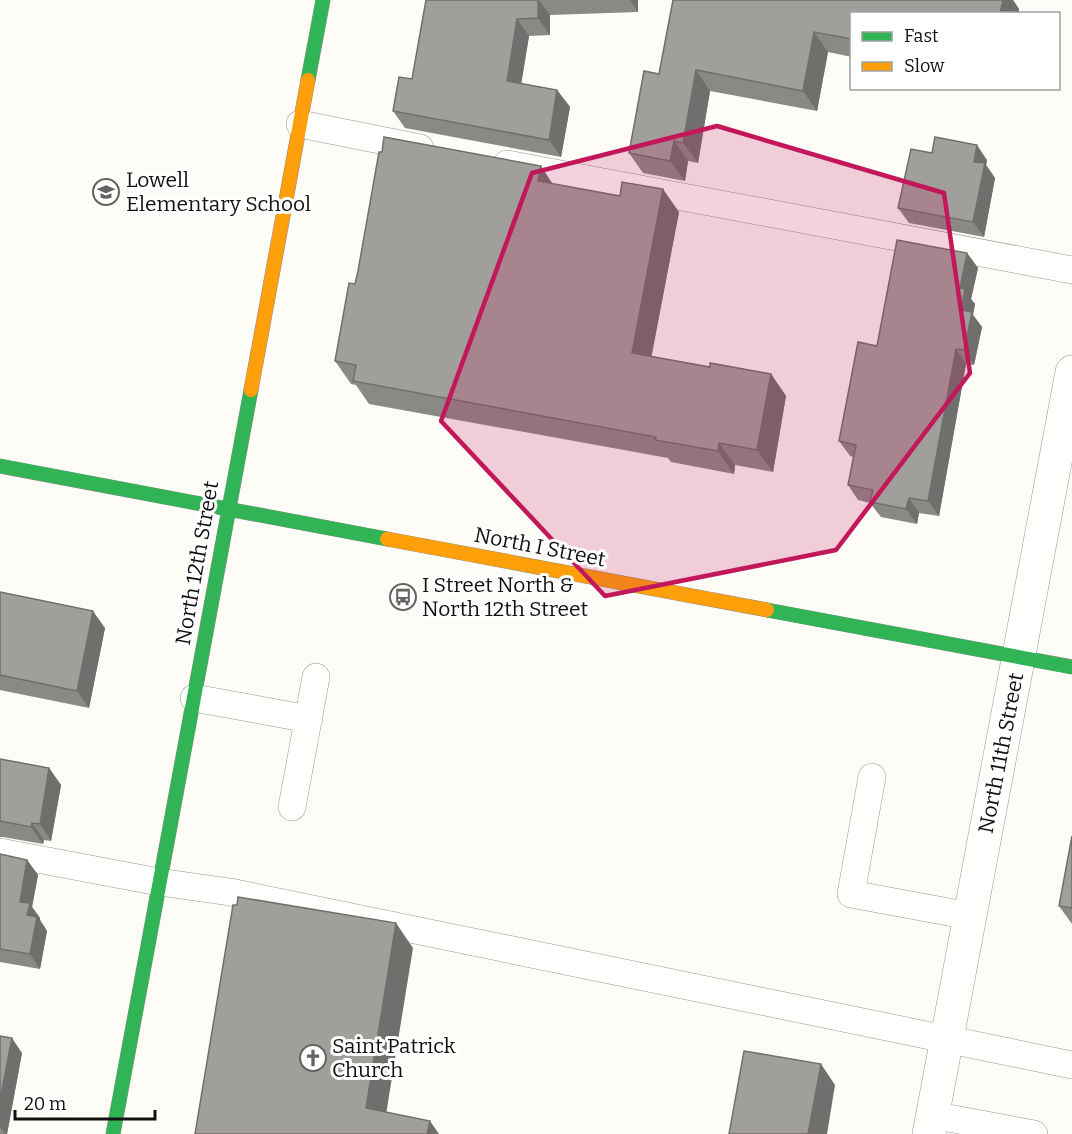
<svg xmlns="http://www.w3.org/2000/svg" width="1072" height="1134" font-family="Bitter,serif">
	<style>
		.lines { fill: none; stroke-linecap: round; stroke-linejoin: round }
		.lane-casing { stroke: #979795; stroke-width: 28 }
		.street-casing { stroke: #979795; stroke-width: 34 }
		.fast-casing { stroke: #8e8d8b; stroke-width: 15 }
		.slow-casing { stroke: #8e8d8b; stroke-width: 15 }
		.lane { stroke: #fffffe; stroke-width: 27 }
		.street { stroke: #fffffe; stroke-width: 33 }
		.fast { stroke: #30b455; stroke-width: 14 }
		.slow { stroke: #ff9f0a; stroke-width: 14 }
		.wall { fill: #8a8986 }
		.shaded-wall { fill: #716f6d }
		.building { fill: #a19f9c; stroke: #716f6d; stroke-width: 1.5 }
		.marked { fill: #c2185b; fill-opacity: 0.2; stroke: #c2185b; stroke-width: 4.5; stroke-linejoin: round }
		.labels { text-anchor: middle; dominant-baseline: central; stroke-width: 6; stroke-linejoin: round; paint-order: stroke }
		.poi-label { font-size: 21px; fill: #111; stroke: #fff; text-anchor: start }
		.street-label { font-size: 21px; fill: #111; stroke: #fff }
	</style>
	<rect width="100%" height="100%" fill="#fdfcf7"/>
	<g class="lines">
		<defs>
			<g id="lane">
				<polyline points="300,124 420,148"/>
				<polyline points="507,164 1072,270"/>
				<polyline points="194,698 309,719"/>
				<polyline points="872,777 851,894 970,916"/>
				<polyline points="292,807 316,677"/>
				<polyline points="0,852 159,882 230,892 1072,1065"/>
				<polyline points="932,1115 1034,1134"/>
			</g>
			<polyline id="street" points="929,1134 1072,372"/>
			<g id="fast">
				<polyline points="308,80 323,0"/>
				<polyline points="0,466 387,539"/>
				<polyline points="767,610 1072,667"/>
				<polyline points="113,1134 251,390"/>
			</g>
			<g id="slow">
				<polyline points="251,390 308,80"/>
				<polyline points="387,539 767,610"/>
			</g>
		</defs>
		<use href="#lane" class="lane-casing"/>
		<use href="#street" class="street-casing"/>
		<use href="#fast" class="fast-casing"/>
		<use href="#slow" class="slow-casing"/>
		<use href="#lane" class="lane"/>
		<use href="#street" class="street"/>
		<use href="#fast" class="fast"/>
		<use href="#slow" class="slow"/>
	</g>
	<g class="wall">
		<polygon points="426,0 638,0 638,12 550,15 550,35 529,36 521,83 557,90 570,107 561,157 405,128 393,111 412,79"/>
		<polygon points="673,0 1013,0 1019,9 852,14 852,57 828,52 817,111 710,91 698,163 688,161 685,181 643,173 629,153 659,74"/>
		<polygon points="932,153 987,160 986,165 995,178 984,237 909,223 898,208"/>
		<polygon points="553,184 679,212 651,357 710,367 771,374 786,396 773,472 735,465 734,474 671,462 668,458 369,404 356,385 351,384 335,361"/>
		<polygon points="967,253 978,268 971,299 975,304 973,315 982,327 974,365 966,364 939,516 919,513 917,524 881,517 870,503 858,500 848,485 853,457 850,456 839,441 877,346"/>
		<polygon points="0,592 105,628 89,708 0,690"/>
		<polygon points="0,759 49,768 61,785 51,841 44,840 43,844 3,837 0,837"/>
		<polygon points="0,854 27,860 38,875 32,907 40,918 40,920 47,931 40,969 0,962"/>
		<polygon points="1059,906 1072,908 1072,924"/>
		<polygon points="0,1036 22,1053 7,1134 0,1134"/>
	</g>
	<g class="shaded-wall">
		<polygon points="538,0 539,0 550,15 550,35 538,18"/>
		<polygon points="630,0 638,0 638,12"/>
		<polygon points="1003,0 1013,0 1019,9 1019,14 1000,14"/>
		<polygon points="517,19 529,36 519,98 507,81"/>
		<polygon points="814,32 828,52 817,111 803,91"/>
		<polygon points="696,70 710,91 698,163 683,143"/>
		<polygon points="557,90 570,107 561,157 549,140"/>
		<polygon points="674,141 688,161 685,181 670,161"/>
		<polygon points="977,145 987,160 986,165 995,178 984,237 973,222 974,162"/>
		<polygon points="541,166 556,189 538,181"/>
		<polygon points="663,189 679,212 648,375 632,353"/>
		<polygon points="967,253 978,268 971,299 975,304 973,315 982,327 974,365 964,350 961,310 960,288"/>
		<polygon points="956,349 966,364 939,516 928,501"/>
		<polygon points="771,374 786,396 773,472 757,450"/>
		<polygon points="719,443 735,465 734,474 718,451"/>
		<polygon points="909,498 919,513 917,524 906,509"/>
		<polygon points="93,611 105,628 89,708 77,691"/>
		<polygon points="49,768 61,785 51,841 40,824"/>
		<polygon points="32,823 44,840 43,844 31,827"/>
		<polygon points="27,860 38,875 32,907 40,918 40,920 47,931 40,969 30,954 27,915 20,902"/>
		<polygon points="396,923 413,948 383,1133 366,1108"/>
		<polygon points="12,1038 22,1053 7,1134 5,1134 0,1127 0,1100"/>
		<polygon points="821,1064 835,1085 827,1134 808,1134"/>
		<polygon points="430,1121 439,1134 427,1134"/>
	</g>
	<g class="building">
		<polygon points="426,0 538,0 538,18 517,19 507,81 557,90 549,140 393,111 399,77 412,79"/>
		<polygon points="673,0 1003,0 1000,14 852,14 852,39 814,32 803,91 696,70 683,143 674,141 670,161 629,153 644,71 659,74"/>
		<polygon points="384,137 541,166 538,181 620,196 622,182 663,189 632,353 710,367 710,363 771,374 757,450 719,443 718,451 655,440 656,437 353,381 356,365 335,361 349,283 355,284 358,271 379,152 382,152"/>
		<polygon points="935,137 977,145 974,162 985,163 973,222 898,208 911,149 932,153"/>
		<polygon points="897,240 967,253 960,288 965,289 961,310 972,312 964,350 956,349 928,501 909,498 906,509 870,502 873,490 848,485 856,445 839,441 858,342 877,346"/>
		<polygon points="0,592 93,611 77,691 0,675"/>
		<polygon points="0,759 49,768 40,824 32,823 31,827 0,821"/>
		<polygon points="1072,836 1072,908 1059,906"/>
		<polygon points="0,854 27,860 20,902 30,903 27,915 37,917 30,954 0,949"/>
		<polygon points="238,897 396,923 366,1108 430,1121 427,1134 195,1134 233,905 237,905"/>
		<polygon points="0,1036 12,1038 0,1100"/>
		<polygon points="744,1051 821,1064 808,1134 729,1134"/>
	</g>
	<path class="marked" d="M717,126L944,193L970,373L836,550L605,596L441,421L532,173Z"/>
	<defs>
		<symbol id="school-ring" viewBox="-11 -11 22 22"><circle r="9.5" fill="#fff" stroke="#646362" stroke-width="1.5"/><path d="M0-5L7-2L0 1L-7-2ZM-4 1L0 2.5L4 1V4Q0 6-4 4Z" fill="#646362"/></symbol>
		<symbol id="bus-ring" viewBox="-11 -11 22 22"><circle r="9.5" fill="#fff" stroke="#646362" stroke-width="1.5"/><path d="M-5-6H5V4H4V6H2V4H-2V6H-4V4H-5ZM-3.5-4V0h7V-4ZM-3.5 1.2v1.5H-2V1.2ZM2 1.2v1.5H3.5V1.2Z" fill="#646362"/></symbol>
		<symbol id="church-ring" viewBox="-11 -11 22 22"><circle r="9.5" fill="#fff" stroke="#646362" stroke-width="1.5"/><path d="M-1.2-6h2.4v3.5h3.3v2.4h-3.3V6h-2.4V-.1h-3.3v-2.4h3.3Z" fill="#646362"/></symbol>
	</defs>
	<g fill-rule="evenodd">
		<use href="#school-ring" x="91" y="177" width="30" height="30"/>
		<use href="#bus-ring" x="388" y="582" width="30" height="30"/>
		<use href="#church-ring" x="298" y="1043" width="30" height="30"/>
	</g>
	<g class="labels">
		<g class="poi-label">
			<text x="126" y="180">Lowell<tspan x="126" dy="24">Elementary School</tspan></text>
			<text x="422" y="585">I Street North &amp;<tspan x="422" dy="24">North 12th Street</tspan></text>
			<text x="332" y="1046">Saint Patrick<tspan x="332" dy="24">Church</tspan></text>
		</g>
		<g class="street-label">
			<text transform="translate(540 547) rotate(11)">North I Street</text>
			<text transform="translate(197 563) rotate(-80)">North 12th Street</text>
			<text transform="translate(1001 753) rotate(-79)">North 11th Street</text>
		</g>
	</g>
	<rect x="850" y="12" width="210" height="78" fill="#ffffff" stroke="#a0a0a0" stroke-width="1.5"/>
	<rect x="862" y="32" width="30" height="9" fill="#30b455" stroke="#a0a0a0" stroke-width="1.5"/>
	<text x="904" y="42" font-size="18" fill="#111111">Fast</text>
	<rect x="862" y="62" width="30" height="9" fill="#ff9f0a" stroke="#a0a0a0" stroke-width="1.5"/>
	<text x="904" y="72" font-size="18" fill="#111111">Slow</text>
	<path d="M15 1110v9h140v-9" fill="none" stroke="#111111" stroke-width="3"/>
	<text x="24" y="1110" font-size="18" fill="#111111" stroke="#ffffff" stroke-width="4.5" paint-order="stroke">20 m</text>
</svg>
